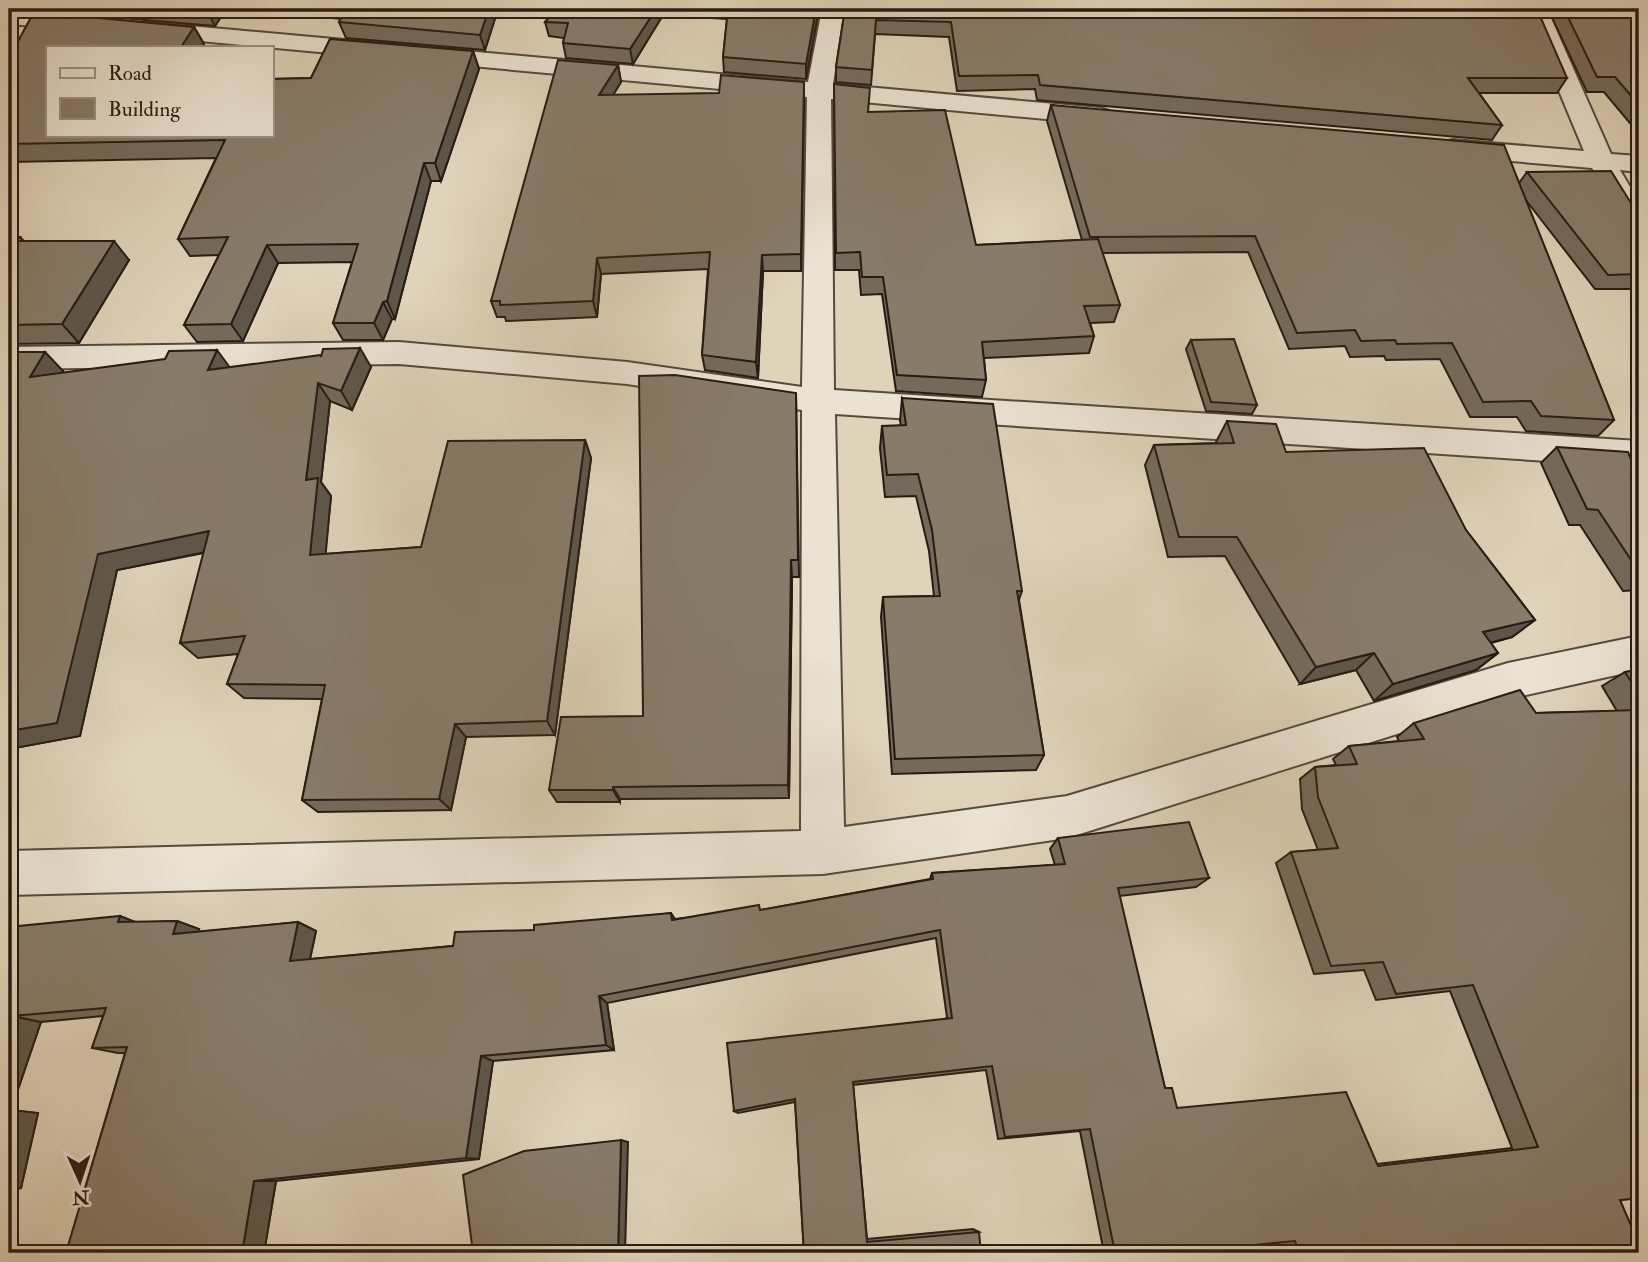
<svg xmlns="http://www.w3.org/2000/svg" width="1648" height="1262" font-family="'IM FELL Double Pica',serif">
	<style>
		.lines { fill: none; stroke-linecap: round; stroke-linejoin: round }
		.minor-casing { stroke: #554a3d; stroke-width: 4 }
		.minor { fill: #eae2d2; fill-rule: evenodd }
		.wall { fill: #746a5b; stroke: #271c14; stroke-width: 2 }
		.shaded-wall { fill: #5e564a; stroke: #271c14; stroke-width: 2 }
		.building { fill: #877b6a; stroke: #271c14; stroke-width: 2 }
	</style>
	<rect width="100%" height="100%" fill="#dfd3b9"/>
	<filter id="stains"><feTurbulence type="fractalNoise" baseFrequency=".00286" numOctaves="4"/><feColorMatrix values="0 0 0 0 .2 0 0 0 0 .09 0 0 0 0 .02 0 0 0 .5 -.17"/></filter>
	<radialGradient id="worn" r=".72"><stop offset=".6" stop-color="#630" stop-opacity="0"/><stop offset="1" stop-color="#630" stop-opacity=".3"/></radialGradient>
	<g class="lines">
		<defs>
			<g id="minor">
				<polygon points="822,9 844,9 833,84 1100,108 1109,111 1113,116 1109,121 1100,124 831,99 834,390 1639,441 1639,467 835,414 844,827 1067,796 1508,663 1639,636 1639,670 1508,699 1067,838 823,874 9,895 9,851 801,831 802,410 627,384 399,364 9,369 9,347 399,342 627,362 802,387 807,97 146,36 138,34 134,29 138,24 146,22 808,82"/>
				<polygon points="1525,9 1547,9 1611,154 1639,156 1639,172 1620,170 1639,202 1639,233 1629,230 1592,168 1453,156 1444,154 1440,148 1444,142 1453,140 1584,151"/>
				<polygon points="9,10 83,16 91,18 95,23 91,28 83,30 9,24"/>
			</g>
		</defs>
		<use href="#minor" class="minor-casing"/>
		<use href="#minor" class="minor"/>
	</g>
	<g class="wall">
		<polygon points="15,9 226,9 215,26"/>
		<polygon points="311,9 498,9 485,50 346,38 339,22 341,19 315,16"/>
		<polygon points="556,9 819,9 806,79 724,72 723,57 727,19 663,15 633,64 566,58 563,43 564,38 549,36 545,22"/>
		<polygon points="845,9 1567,78 1557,93 1479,93 1502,125 1492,140 1037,100 1035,89 957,91 949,37 875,34 871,85 836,82 836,67"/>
		<polygon points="1548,9 1639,9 1639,134 1604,92 1587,92"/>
		<polygon points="34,12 194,27 204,44 202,47 47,47 47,135 271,135 271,79 311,78 330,39 473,51 479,69 441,181 431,181 395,319 392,319 383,340 343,340 333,323 352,262 278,263 243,341 197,342 184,325 219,255 190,256 178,239 216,158 9,162 9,58"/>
		<polygon points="618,65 621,82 613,95 804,98 801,271 763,271 758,378 705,370 702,355 708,269 601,274 597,317 506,321 505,317 497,317 491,301"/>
		<polygon points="834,84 869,112 976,245 1082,240 1047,121 1051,105 1519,183 1527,172 1639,216 1639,289 1595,289 1525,199 1614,420 1598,436 1526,431 1517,417 1470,417 1440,359 1386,360 1384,356 1350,357 1345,346 1289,349 1248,252 1102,253 1120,305 1114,322 1090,323 1094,336 1089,353 984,358 986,380 982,397 896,391 882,294 861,295 859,270 835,270"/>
		<polygon points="1639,176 1639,198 1632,185"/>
		<polygon points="9,237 20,237 24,241 129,260 79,343 9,344"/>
		<polygon points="1191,340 1257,405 1252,414 1206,411 1186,349"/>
		<polygon points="9,352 63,371 62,373 230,367 371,367 352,410 330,401 321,482 331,496 325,554 421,547 585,440 591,458 555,735 466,737 451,810 318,812 302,800 322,699 244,698 227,684 238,654 198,658 180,643 204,553 117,570 80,736 9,749 9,750"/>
		<polygon points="796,393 799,577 792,577 789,798 620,799 620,802 557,802 549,790 643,716"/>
		<polygon points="902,398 1022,591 1019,600 1044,755 1036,770 892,774 881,617 883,597 934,596 929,551 916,496 885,497 880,448 882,426 901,426 900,421"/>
		<polygon points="1227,421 1286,452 1466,530 1535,620 1512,637 1491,643 1498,653 1476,670 1374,701 1356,670 1300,684 1225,556 1168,557 1145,465 1154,445 1216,443 1216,442"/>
		<polygon points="1557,447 1639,479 1639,590 1623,591 1580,525 1569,525 1541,463"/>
		<polygon points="1639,670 1639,1198 1620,1200 1639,1253 1282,1253 1278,1243 1167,1253 1104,1253 1080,1131 998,1139 986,1070 853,1085 867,1239 973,1229 979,1232 804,1253 795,1102 738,1113 734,1111 947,1018 936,938 607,1003 614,1050 493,1061 479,1159 276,1181 264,1253 66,1253 125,1053 118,1053 92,1048 103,1016 41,1022 11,1110 38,1113 21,1188 9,1190 9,927 177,921 199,929 198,932 298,922 316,931 310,959 453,946 534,930 671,913 675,919 761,910 930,879 932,873 1055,865 1050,849 1058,838 1209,878 1196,887 1119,896 1165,1088 1177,1108 1377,1164 1512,1148 1450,991 1376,1000 1364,970 1314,974 1276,863 1291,852 1318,850 1302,809 1300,779 1315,767 1336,765 1333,759 1349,746 1399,741 1397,737 1414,723 1536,713 1617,711 1602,686 1625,672"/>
	</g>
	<g class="shaded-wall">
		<polygon points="206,9 226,9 215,26"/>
		<polygon points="489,9 498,9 485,50 480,35"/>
		<polygon points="656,9 662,9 663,15 633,64 630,49"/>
		<polygon points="816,9 819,9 806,79 806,64"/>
		<polygon points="9,14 18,27 9,45"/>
		<polygon points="194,27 204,44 202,47 181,47"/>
		<polygon points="473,51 479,69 441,181 435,163"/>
		<polygon points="618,65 621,82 603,111 599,95"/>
		<polygon points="804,82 804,98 801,271 801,254"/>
		<polygon points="424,163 431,181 395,319 387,301"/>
		<polygon points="114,241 129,260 79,343 62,324"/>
		<polygon points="267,245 278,263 243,341 231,324"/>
		<polygon points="762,255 763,271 758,378 756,362"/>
		<polygon points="597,258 601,274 597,317 593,301"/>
		<polygon points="383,302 392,319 383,340 374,323"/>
		<polygon points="360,348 371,367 352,410 341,391"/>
		<polygon points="217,350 231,369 208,370"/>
		<polygon points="45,352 63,371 48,396 30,377"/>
		<polygon points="318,383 330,401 321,482 331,496 324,572 310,555 306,480"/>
		<polygon points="585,440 591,458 555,735 547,721"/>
		<polygon points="209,531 225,548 117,570 80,736 9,749 9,750 9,731 98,554"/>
		<polygon points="791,560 792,577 789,798 788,785"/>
		<polygon points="1535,620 1512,637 1462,650 1483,632"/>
		<polygon points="1374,653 1356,670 1300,684 1316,667"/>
		<polygon points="1498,653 1476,670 1374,701 1393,684"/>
		<polygon points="455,724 466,737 451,810 439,799"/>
		<polygon points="613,787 620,799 620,802 613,790"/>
		<polygon points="120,916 143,925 118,922"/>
		<polygon points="177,921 199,929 195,943 173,934"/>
		<polygon points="298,922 316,931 308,968 290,961"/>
		<polygon points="599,996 607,1003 614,1050 606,1045"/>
		<polygon points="12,1016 41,1022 11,1110 38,1113 21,1188 9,1188 9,1025"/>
		<polygon points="481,1056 493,1061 479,1159 466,1158"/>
		<polygon points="621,1140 628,1142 625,1253 618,1253"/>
		<polygon points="254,1181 276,1181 264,1253 242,1253"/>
	</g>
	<g class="building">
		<polygon points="346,9 489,9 480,35 339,22"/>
		<polygon points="556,9 656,9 630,49 563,43 568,23 545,22"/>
		<polygon points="728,9 816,9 806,64 723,57"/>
		<polygon points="845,9 1537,9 1567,78 1468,78 1502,125 1040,85 1038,75 959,76 951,22 876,20 872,70 836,67"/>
		<polygon points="1564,9 1639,9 1639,105 1615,77 1597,77"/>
		<polygon points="34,12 194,27 181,47 47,47 47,135 271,135 271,79 311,78 330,39 473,51 435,163 424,163 387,301 383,302 374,323 333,323 358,244 267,245 231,324 184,325 228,237 178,239 225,140 9,144 9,58"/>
		<polygon points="558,60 618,65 599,95 719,93 721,75 804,82 801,254 762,255 756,362 702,355 710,252 597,258 593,301 500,305 500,301 491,301"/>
		<polygon points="834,84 870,88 868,112 945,110 976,245 1098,239 1120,305 1084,306 1094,336 982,342 986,380 897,375 883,277 862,277 860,252 836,253"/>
		<polygon points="1051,105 1504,145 1614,420 1541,416 1531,401 1483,402 1452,343 1397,344 1395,340 1361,341 1355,330 1297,333 1255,236 1090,237"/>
		<polygon points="1611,171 1639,216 1639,239 1636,239 1639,243 1639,274 1608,275 1527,172"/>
		<polygon points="9,237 20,237 17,241 114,241 62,324 9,325 9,296 17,284 9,284"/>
		<polygon points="1234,339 1257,405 1211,402 1191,340"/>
		<polygon points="360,348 341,391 318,383 306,480 318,478 310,555 421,547 448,441 585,440 547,721 455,724 439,799 302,800 325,685 227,684 245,636 180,643 209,531 98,554 57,723 9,731 9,352 45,352 30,377 165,359 169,351 217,350 208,370 321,355 321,357 323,349"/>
		<polygon points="675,375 796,393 798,560 791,560 788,785 613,787 613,790 549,790 561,717 643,716 639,376"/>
		<polygon points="902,398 993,404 1022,591 1017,591 1044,755 895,759 883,597 940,596 932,530 918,474 887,475 882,426 906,425"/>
		<polygon points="1227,421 1276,424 1286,452 1424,448 1466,530 1535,620 1483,632 1498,653 1393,684 1374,653 1316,667 1237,537 1179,537 1154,445 1234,443"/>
		<polygon points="1557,447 1628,452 1639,479 1639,572 1598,510 1587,509"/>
		<polygon points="1639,670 1639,694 1625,672"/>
		<polygon points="1520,690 1536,713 1639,710 1639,1198 1620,1200 1639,1244 1639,1253 1299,1253 1295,1241 1167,1253 1115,1253 1090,1129 1005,1137 992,1066 853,1082 867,1242 979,1232 981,1253 804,1253 795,1099 734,1111 727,1043 952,1018 940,930 599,996 606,1045 481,1056 466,1158 254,1181 242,1253 66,1253 127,1047 92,1048 106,1008 12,1016 9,1025 9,927 120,916 118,922 177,921 173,934 298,922 290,961 453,946 455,932 534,930 534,925 671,913 672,920 759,905 760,910 933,879 932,873 1065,864 1058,838 1189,822 1209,878 1118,888 1165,1088 1172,1088 1177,1108 1346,1092 1378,1166 1538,1147 1473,985 1396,994 1383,962 1331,966 1291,852 1338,848 1318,797 1315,767 1357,764 1349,746 1424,739 1414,723"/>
		<polygon points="621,1140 618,1253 473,1253 463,1175 524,1151"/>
	</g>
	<rect width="1648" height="1262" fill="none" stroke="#dfd3b9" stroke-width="35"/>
	<rect x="10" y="10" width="1627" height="1241" fill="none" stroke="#271c14" stroke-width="3.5"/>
	<rect x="18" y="18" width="1613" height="1227" fill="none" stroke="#271c14" stroke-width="2"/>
	<rect x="46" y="46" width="228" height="91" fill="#eae2d2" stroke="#9c9386" stroke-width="2"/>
	<rect x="60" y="68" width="35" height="10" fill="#eae2d2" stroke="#9c9386" stroke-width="2"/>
	<text x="108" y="80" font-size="21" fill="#271c14">Road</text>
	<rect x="60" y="98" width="35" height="21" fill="#877b6a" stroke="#9c9386" stroke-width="2"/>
	<text x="108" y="116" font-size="21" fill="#271c14">Building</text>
	<g transform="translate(80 1181) rotate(177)" stroke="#eae2d2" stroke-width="5" paint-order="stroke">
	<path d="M0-5L12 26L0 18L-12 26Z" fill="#271c14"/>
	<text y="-10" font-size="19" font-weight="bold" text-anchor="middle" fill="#271c14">N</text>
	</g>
	<rect width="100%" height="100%" filter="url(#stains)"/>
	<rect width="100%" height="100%" fill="url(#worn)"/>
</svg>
